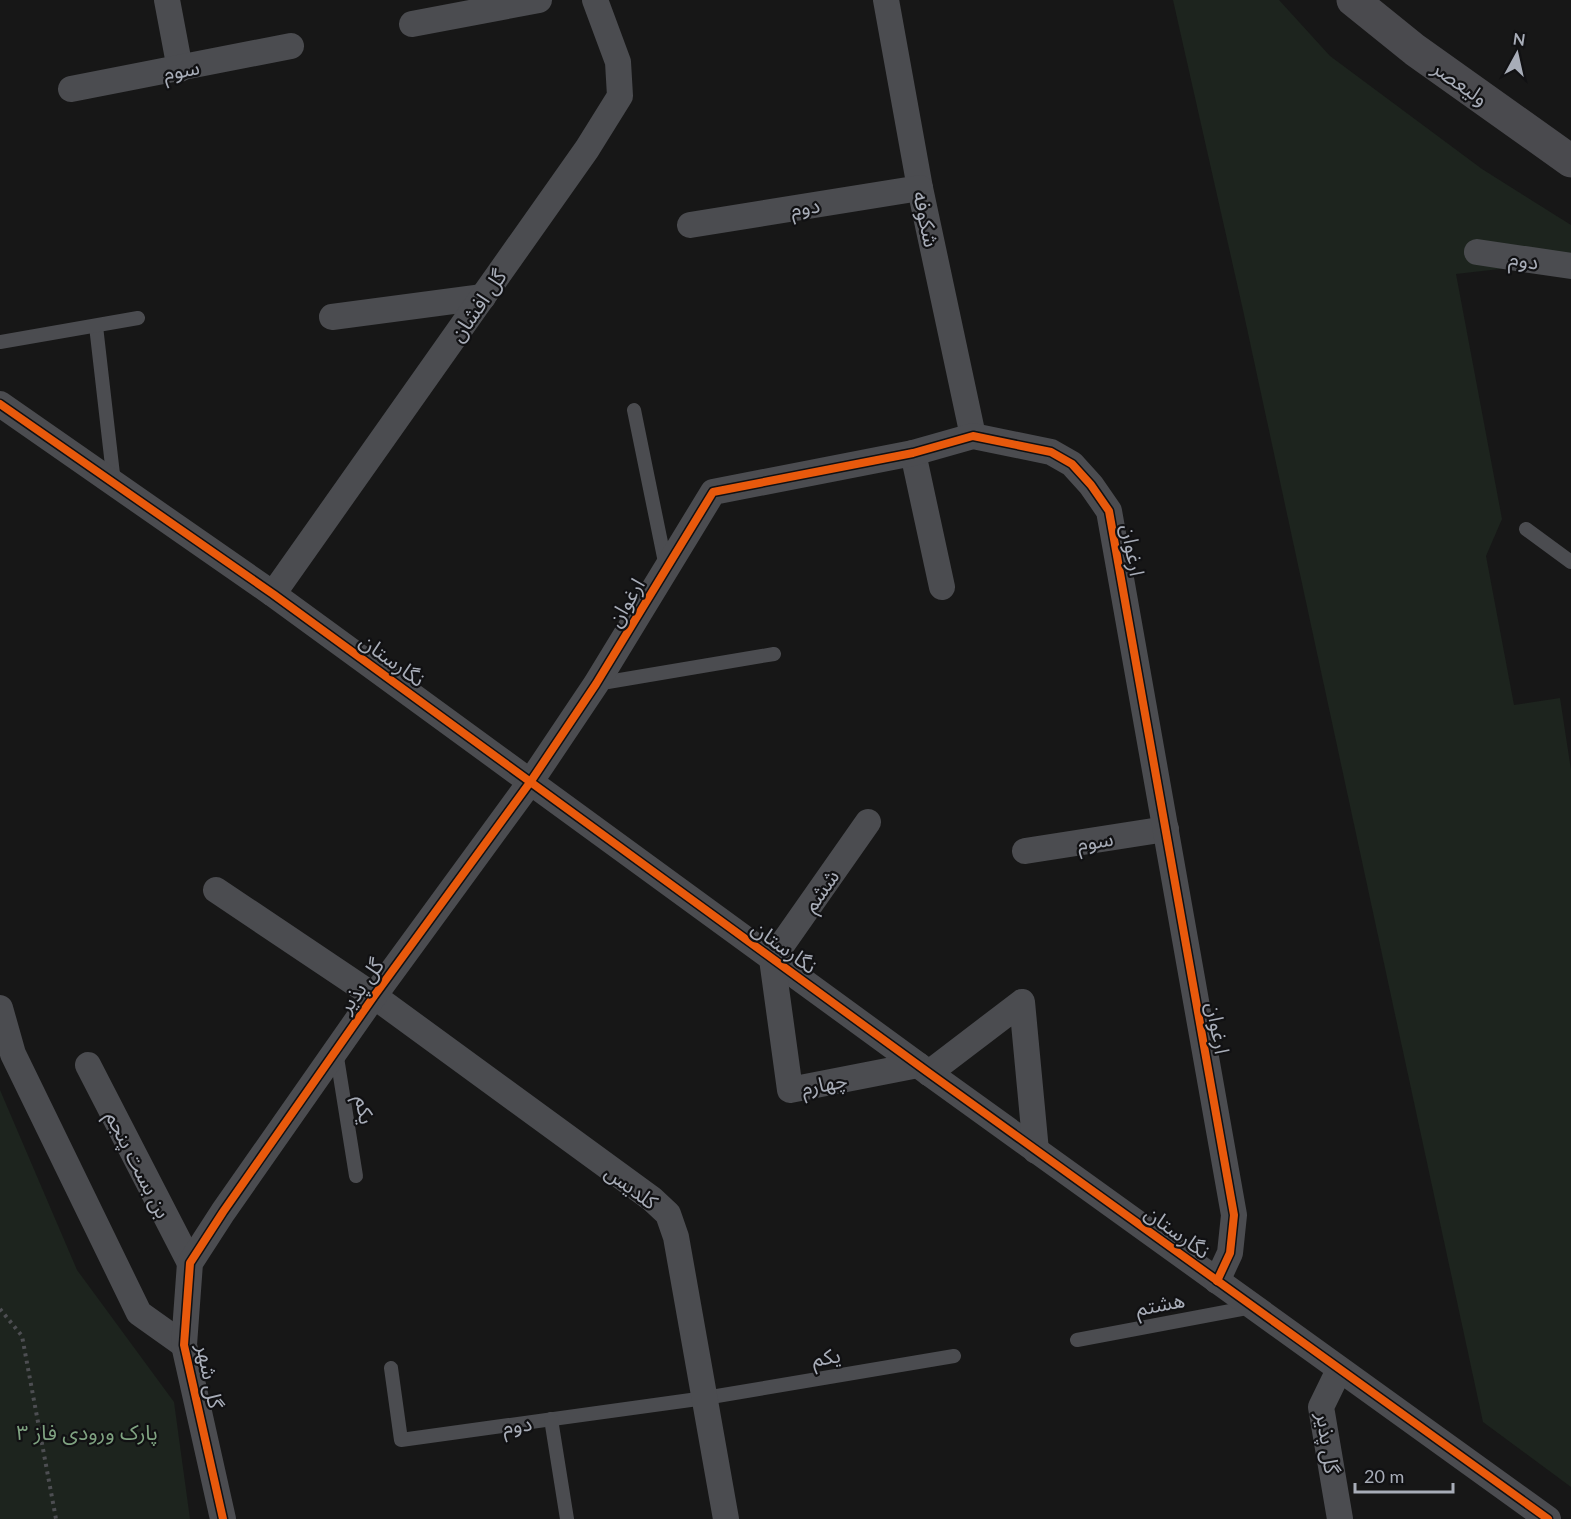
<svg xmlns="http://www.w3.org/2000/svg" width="1571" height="1519" font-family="Lato,'Noto Sans Arabic',sans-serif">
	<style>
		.green { fill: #1d241e }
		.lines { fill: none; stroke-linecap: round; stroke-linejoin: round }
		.path { stroke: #4d4e52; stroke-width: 4; stroke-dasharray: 3 4.5; stroke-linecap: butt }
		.lane { stroke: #4b4c50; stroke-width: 14 }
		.street { stroke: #4b4c50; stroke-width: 26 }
		.secondary { stroke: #4a4a4e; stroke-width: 33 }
		.cycleway-casing { stroke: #111113; stroke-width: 11 }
		.cycleway { stroke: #e8590c; stroke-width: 8 }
		.labels { text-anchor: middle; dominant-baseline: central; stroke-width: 4.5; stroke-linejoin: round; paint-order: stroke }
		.street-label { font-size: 21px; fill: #a8adb8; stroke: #111113 }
		.park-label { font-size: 21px; fill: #7fa381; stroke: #111113 }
	</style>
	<rect width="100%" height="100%" fill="#171717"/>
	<g class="green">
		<polygon points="1173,0 1279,0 1330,56 1482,169 1571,225 1571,261 1456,274 1502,519 1486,556 1514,705 1560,698 1571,770 1571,1487 1483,1422 1243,310"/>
		<polygon points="0,1090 77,1270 174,1402 190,1519 0,1519"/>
	</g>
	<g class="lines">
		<polyline class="path" points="0,1309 22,1336 56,1519"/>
		<g class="lane">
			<polyline points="96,326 114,483"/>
			<polyline points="0,342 138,318"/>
			<polyline points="634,410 666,567"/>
			<polyline points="1526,529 1571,562"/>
			<polyline points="596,684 774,654"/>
			<polyline points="336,1051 356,1176"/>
			<polyline points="1077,1340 1252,1307"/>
			<polyline points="391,1368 401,1440 705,1398 954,1356"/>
			<polyline points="551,1419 567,1519"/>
		</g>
		<g class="street">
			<polyline points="167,0 180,69"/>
			<polyline points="886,0 920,188 973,436"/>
			<polyline points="412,24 539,0"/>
			<polyline points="71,89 291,46"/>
			<polyline points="690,225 920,188"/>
			<polyline points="1477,252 1571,266"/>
			<polyline points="332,317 483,297"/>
			<polyline points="0,404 273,594 929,1073 1548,1519"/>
			<polyline points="913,453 942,587"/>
			<polyline points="273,594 587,149 620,96 618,62 595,0"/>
			<polyline points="868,822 772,959 790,1090 918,1065"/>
			<polyline points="1025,851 1166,829"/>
			<polyline points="216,890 374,996 652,1199 668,1214 676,1237 726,1519"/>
			<polyline points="0,1008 13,1054 139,1313 184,1345"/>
			<polyline points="88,1065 190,1263"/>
			<polyline points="929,1073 1022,1002 1036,1151"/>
			<polyline points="1339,1370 1321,1407 1340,1519"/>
			<polyline points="223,1519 184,1345 190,1263 223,1212 374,996 531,781 596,684 713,492 913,453 973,436 1051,452 1072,464 1091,485 1109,511 1234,1215 1230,1253 1217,1281"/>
		</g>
		<polyline class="secondary" points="1353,0 1415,50 1571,161"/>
		<defs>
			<g id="cycleway">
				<polyline points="0,404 273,594 929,1073 1548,1519"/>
				<polyline points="223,1519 184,1345 190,1263 223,1212 374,996 531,781 596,684 713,492 913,453 973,436 1051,452 1072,464 1091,485 1109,511 1234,1215 1230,1253 1217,1281"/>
			</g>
		</defs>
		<use href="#cycleway" class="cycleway-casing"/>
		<use href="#cycleway" class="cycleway"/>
	</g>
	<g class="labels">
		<g class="street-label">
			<text transform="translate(181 69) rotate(-11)">سوم</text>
			<text transform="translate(1461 82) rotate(35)">ولیعصر</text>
			<text transform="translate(805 206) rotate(-9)">دوم</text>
			<text transform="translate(927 219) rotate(78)">شکوفه</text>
			<text transform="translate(1524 259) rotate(9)">دوم</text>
			<text transform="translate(477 305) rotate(-55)">گل افشان</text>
			<text transform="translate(1134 550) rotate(80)">ارغوان</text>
			<text transform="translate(625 602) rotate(-59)">ارغوان</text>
			<text transform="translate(393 659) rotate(36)">نگارستان</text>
			<text transform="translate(1095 840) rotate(-9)">سوم</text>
			<text transform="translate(820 890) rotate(-55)">ششم</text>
			<text transform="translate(785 946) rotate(36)">نگارستان</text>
			<text transform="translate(360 985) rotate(-54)">گل پذیر</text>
			<text transform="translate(1219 1028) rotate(80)">ارغوان</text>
			<text transform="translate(824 1083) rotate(-11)">چهارم</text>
			<text transform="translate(366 1110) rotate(81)">یکم</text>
			<text transform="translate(139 1164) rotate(63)">بن بست پنجم</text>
			<text transform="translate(632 1186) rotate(37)">کلدیس</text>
			<text transform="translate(1178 1231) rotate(36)">نگارستان</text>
			<text transform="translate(1160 1303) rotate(-11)">هشتم</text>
			<text transform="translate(826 1356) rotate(-10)">یکم</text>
			<text transform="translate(211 1376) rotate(79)">گل شهر</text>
			<text transform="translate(517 1424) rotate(-8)">دوم</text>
			<text transform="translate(1329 1443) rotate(82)">گل پذیر</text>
		</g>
		<g class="park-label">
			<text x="87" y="1431">پارک ورودی فاز ۳</text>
		</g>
	</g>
	<g transform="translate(1517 54) rotate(8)" stroke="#111113" stroke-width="4.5" paint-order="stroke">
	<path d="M0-4.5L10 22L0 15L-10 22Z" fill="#a8adb8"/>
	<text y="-9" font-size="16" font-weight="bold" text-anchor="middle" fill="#a8adb8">N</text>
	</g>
	<path d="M1355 1483v9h98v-9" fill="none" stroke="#a8adb8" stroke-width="3"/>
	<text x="1364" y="1483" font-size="18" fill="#a8adb8" stroke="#111113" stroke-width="4.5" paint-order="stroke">20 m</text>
</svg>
